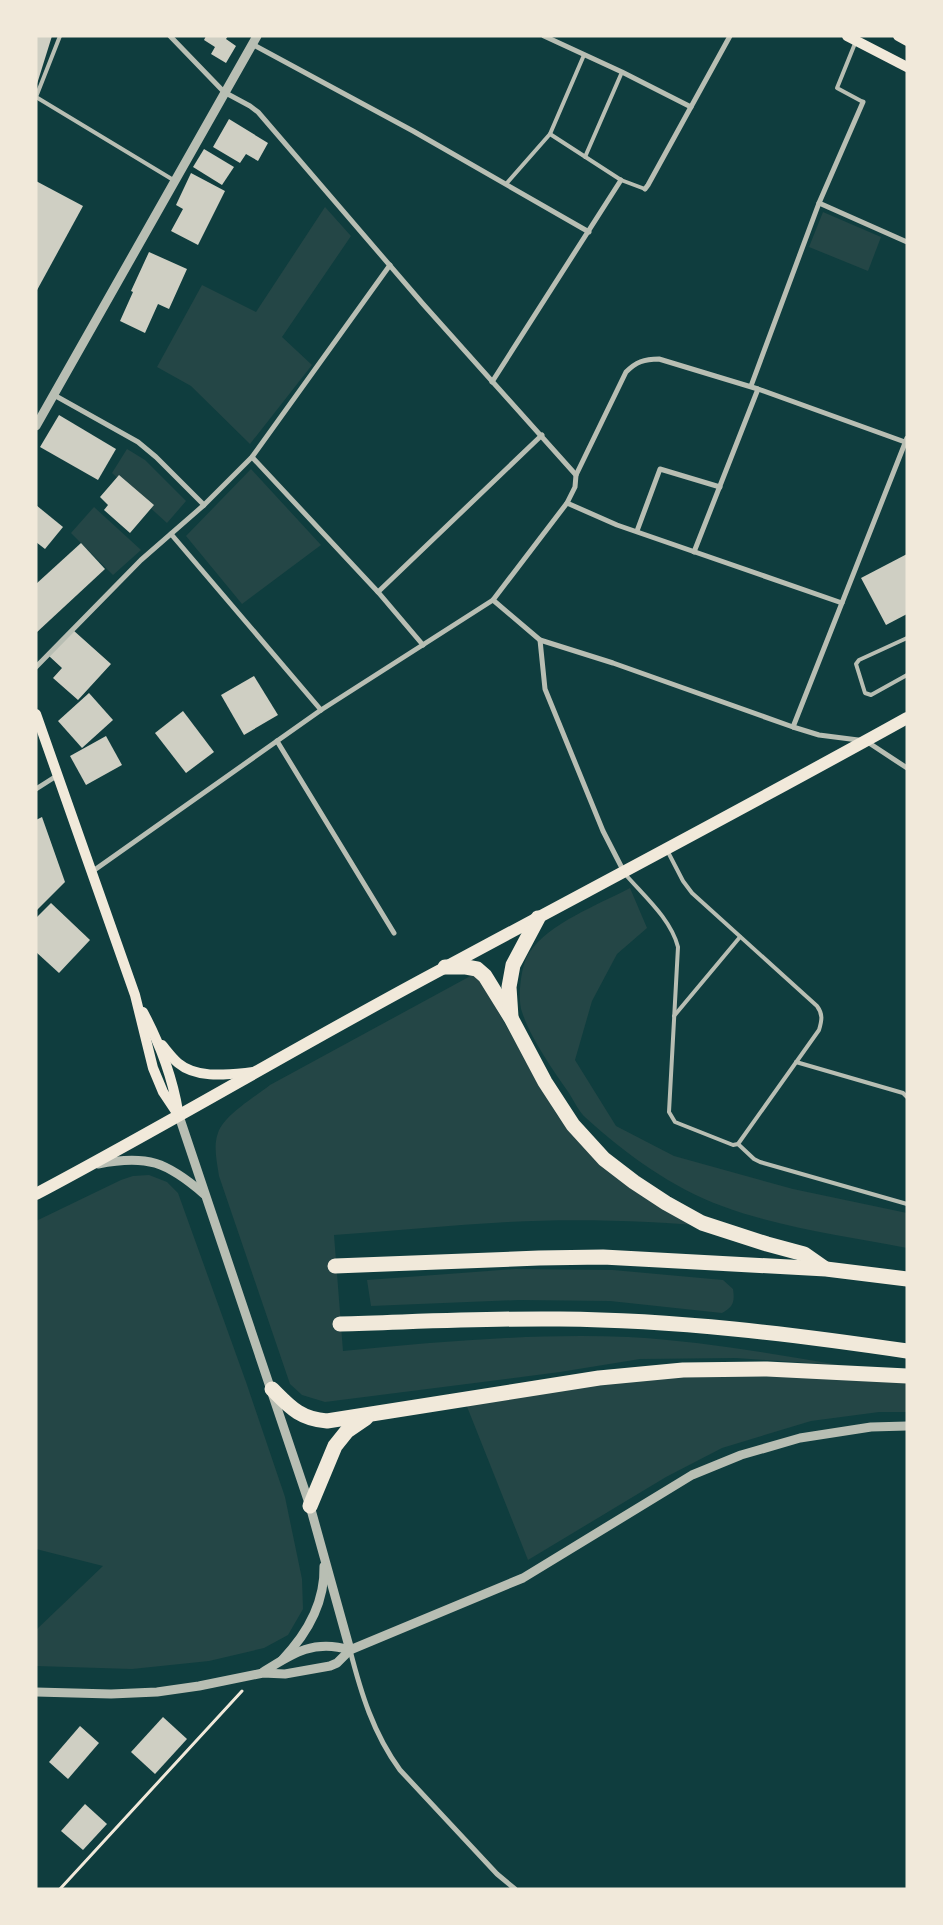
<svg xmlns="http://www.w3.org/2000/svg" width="943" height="1925" font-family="Arial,sans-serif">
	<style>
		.green { fill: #244646 }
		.building { fill: #cfcfc3 }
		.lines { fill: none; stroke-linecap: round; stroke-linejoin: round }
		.path { stroke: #f1e9da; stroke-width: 3 }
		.service { stroke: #b8beb3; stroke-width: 4 }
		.minor { stroke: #b8beb3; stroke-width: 5 }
		.tertiary { stroke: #b8beb3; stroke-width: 9 }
		.secondary { stroke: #f1e9da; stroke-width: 10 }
		.primary { stroke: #f1e9da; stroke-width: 12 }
		.motorway { stroke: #f1e9da; stroke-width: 15 }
	</style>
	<rect width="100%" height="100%" fill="#0f3d3e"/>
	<g class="green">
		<polygon points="325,207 351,236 282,337 312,365 250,444 191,386 157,367 202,285 256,312"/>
		<polygon points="823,212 881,237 868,271 809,247"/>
		<polygon points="127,449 145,460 186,501 167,523 112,473"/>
		<polygon points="251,469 321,545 242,604 186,536"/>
		<polygon points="94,507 141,550 113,575 71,533"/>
		<path d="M630,888L647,928L617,954L592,1001L575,1060L616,1126L674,1156L793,1189L907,1213V1248C845,1236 781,1228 722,1206C672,1188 626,1154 586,1118C579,1112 574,1101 569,1093C553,1070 531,1039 522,1012C517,999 521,964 529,953C549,923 598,905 630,888Z"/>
		<path d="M476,973L557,1115L586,1143L636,1186L721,1227C651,1221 579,1218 508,1222C450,1225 392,1231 334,1235L343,1351C438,1342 533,1333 628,1337C700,1341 769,1353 839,1365L736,1358L640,1359L560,1372L325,1402L302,1395L290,1384L219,1176C217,1162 213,1146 218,1133C224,1115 255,1097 270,1085Z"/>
		<polygon points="149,1175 167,1182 178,1193 246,1382 285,1497 302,1579 303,1609 288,1635 264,1648 209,1661 132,1669 36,1666 36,1630 103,1566 36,1549 36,1221 121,1180 133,1176"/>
		<path d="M515,1269L613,1270L723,1280L733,1289C735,1302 733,1307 722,1313L610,1301L519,1300L371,1306L367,1280Z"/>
		<polygon points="612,1373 907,1378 907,1412 879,1412 811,1421 722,1448 666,1477 528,1560 464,1399"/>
	</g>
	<g class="building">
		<polygon points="36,36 52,36 37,84 36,84"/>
		<polygon points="206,36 228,36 226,39 236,46 226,63 211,54 215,47 204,40"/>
		<polygon points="229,119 268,143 258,161 246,154 240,163 213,147"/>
		<polygon points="204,149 234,167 222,185 193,167"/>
		<polygon points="191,173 225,191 198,245 171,231 183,209 176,205"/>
		<polygon points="36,181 83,206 36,292"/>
		<polygon points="149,252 187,269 169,309 158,304 145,333 120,321 133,292 131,291"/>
		<polygon points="59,415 116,449 98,480 40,447"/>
		<polygon points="119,475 154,505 130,533 104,510 108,505 100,497"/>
		<polygon points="36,505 63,527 45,549 36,542"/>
		<polygon points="81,543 105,569 36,633 36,584"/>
		<polygon points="907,554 907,614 886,625 861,578"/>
		<polygon points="73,630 111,664 78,700 53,678 62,668 49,656"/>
		<polygon points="254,676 278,715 244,735 221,695"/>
		<polygon points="89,693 113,720 82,748 58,721"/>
		<polygon points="183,711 214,752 186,773 155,733"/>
		<polygon points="106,736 122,765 86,785 70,756"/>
		<polygon points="42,817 65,882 36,911 36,820"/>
		<polygon points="51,903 90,940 59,973 36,952 36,918"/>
		<polygon points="163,1717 187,1739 155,1774 131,1752"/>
		<polygon points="80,1726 99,1743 68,1779 49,1762"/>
		<polygon points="85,1804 107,1824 83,1850 61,1831"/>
	</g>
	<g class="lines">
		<polyline class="path" points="60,1889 242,1691"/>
		<g class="service">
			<polyline points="856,41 837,88 863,102"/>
			<polyline points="36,97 175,181"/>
			<polyline points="36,97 60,36"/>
			<polyline points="550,134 584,55"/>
			<polyline points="585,157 622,72"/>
			<polyline points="506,184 550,134 621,180 645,189"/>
			<polyline points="907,638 859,660 856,664 865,693 871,695 907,675"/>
			<path d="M625,874C644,896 671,919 678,947L669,1112L675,1122L733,1145L738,1144L819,1030C822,1020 823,1014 817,1006L692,893L683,881L668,852"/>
			<polyline points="674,1016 740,937"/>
			<polyline points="796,1062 903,1093 907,1097"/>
			<polyline points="738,1144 754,1159 760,1162 907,1204"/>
		</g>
		<g class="minor">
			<polyline points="170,36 224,92 250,106 258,112 423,304 576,475"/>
			<polyline points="544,36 622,72 691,107"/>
			<polyline points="252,44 413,131 589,232"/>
			<polyline points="645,189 648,185 730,36"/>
			<polyline points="819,203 907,242"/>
			<polyline points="492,382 621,180"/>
			<polyline points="751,386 819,203 863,102"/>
			<polyline points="54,395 138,442 156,457 204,505"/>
			<polyline points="252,457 378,592 423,645"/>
			<polyline points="567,503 617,525 842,603"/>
			<polyline points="637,531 660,469 720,487"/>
			<polyline points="171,534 321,710"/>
			<polyline points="694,552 758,389"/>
			<polyline points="378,592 542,435"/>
			<polyline points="493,600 540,640 613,663 793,727 819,735 866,741 907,768"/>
			<polyline points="540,640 545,689 603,831 623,870"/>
			<polyline points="36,667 141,560 204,505 252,457 390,265"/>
			<polyline points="793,727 907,438"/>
			<polyline points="277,741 394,933"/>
			<polyline points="36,789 58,775"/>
			<path d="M93,871L321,710L493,600L567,503L575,487L576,475L626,372C636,362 644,359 659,359L758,389L905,442"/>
			<path d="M350,1650C361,1693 373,1733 400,1770L497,1874L515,1889"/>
		</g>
		<g class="tertiary">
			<polyline points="36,426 257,36"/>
			<polyline points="179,1116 310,1506 350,1650"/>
			<path d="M98,1164C147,1154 167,1162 204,1194"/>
			<path d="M282,1660C307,1634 325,1603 324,1566"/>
			<path d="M263,1672C293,1653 314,1639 350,1650"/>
			<polyline points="36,1692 111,1694 157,1692 199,1686 263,1673 285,1674 330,1666 337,1663 350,1650 523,1578 692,1475 741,1455 800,1438 871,1427 907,1426"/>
		</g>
		<g class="secondary">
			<polyline points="847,36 907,67"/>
			<polyline points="898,36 907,41"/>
			<polyline points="36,714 135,995 153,1068 163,1092 179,1116"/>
			<path d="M143,1012C160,1044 172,1075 178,1111"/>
			<path d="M162,1045C167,1051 172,1058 178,1063C198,1080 231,1074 255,1072"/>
		</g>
		<path class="primary" d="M36,1194C174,1121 308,1040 446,967C600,884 754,803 907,718"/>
		<g class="motorway">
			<polyline points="445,967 466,967 477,969 485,976 511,1018 545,1082 573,1125 604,1159 634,1182 666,1203 702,1223 767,1244 804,1254 824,1268"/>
			<polyline points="511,1017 509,987 513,965 538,918"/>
			<polyline points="335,1266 539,1258 603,1257 826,1269 907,1279"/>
			<path d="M340,1324C413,1322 486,1318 560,1319C676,1320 792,1334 907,1351"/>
			<path d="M272,1389C290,1407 300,1419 327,1421L599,1378L683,1370L767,1369L907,1376"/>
			<polyline points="310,1506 335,1446 347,1431 366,1418"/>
		</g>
	</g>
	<rect width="943" height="1925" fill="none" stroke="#f1e9da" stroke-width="75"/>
</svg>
